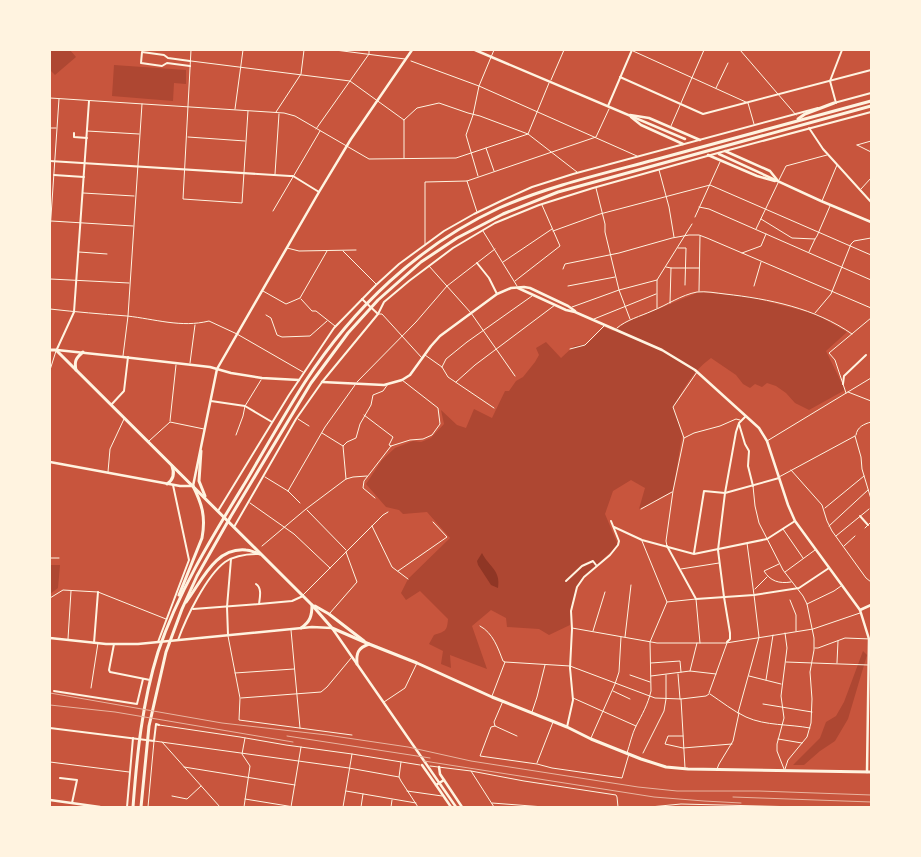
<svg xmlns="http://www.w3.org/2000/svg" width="921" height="857" font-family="'Alegreya Sans',sans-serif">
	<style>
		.green { fill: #ae4732 }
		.water { fill: #8f3625 }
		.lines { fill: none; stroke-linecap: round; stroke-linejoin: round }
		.service { stroke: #fff3e0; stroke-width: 1 }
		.minor { stroke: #fff3e0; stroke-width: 2 }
		.tertiary { stroke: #fff3e0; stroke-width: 2.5 }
		.secondary { stroke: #fff3e0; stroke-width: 2.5 }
		.primary { stroke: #fff3e0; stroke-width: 3 }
		.trunk { stroke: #fff3e0; stroke-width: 3 }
		.rail { stroke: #e9b49f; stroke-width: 1 }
	</style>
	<rect width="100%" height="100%" fill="#c8553d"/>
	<g class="green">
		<polygon points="50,50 70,50 76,57 55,75 50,70"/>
		<polygon points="114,65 186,70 186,84 174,83 173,101 112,96"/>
		<path d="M699,292L750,297L815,314L847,332L826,351L845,390L809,410L795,403L786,393L776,386L767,383L762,387L755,384L750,388L743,384L736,375L711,358C692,372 685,387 673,407L681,428L682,436L673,491L639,509L645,488L631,480L613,491L605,514L618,545L584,577L577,587L571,611L570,625L549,635L539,629L507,627L506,618L491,610L472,626L487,669L450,655L451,668L441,664L443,651L429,644L434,635C445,631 447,632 448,619L420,591L406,600L401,593L408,579L450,538L427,512L403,514L399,510L386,507L366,484L382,460L395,448L413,441L421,442L431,438L444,424L441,410L457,425L466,428L474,409L492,418L505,391H509L516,381L523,377L535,362L539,355L536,348L546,342L561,358L574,346L587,344L604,327L613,331L627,322Z"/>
		<polygon points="50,565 60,565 58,588 50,594"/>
		<polygon points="863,651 867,655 848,719 835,741 820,751 804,765 793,765 820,738 826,722 836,716 844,702"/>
	</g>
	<path class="water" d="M482,553C489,567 501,570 498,588L491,585L478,565L477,561Z"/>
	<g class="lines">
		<g class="service">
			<polyline points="191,50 183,199 242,203 248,111"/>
			<polyline points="335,50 405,59"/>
			<polyline points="740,50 796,115"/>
			<polyline points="870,50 871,50"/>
			<polyline points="633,51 748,103 754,124"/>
			<polyline points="191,61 350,81 404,120 404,158"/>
			<polyline points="411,61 479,86 637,156"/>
			<polyline points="551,80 564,50"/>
			<polyline points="716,88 728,63"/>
			<polyline points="50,98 284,113 295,116 369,159 456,158 528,134 549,83"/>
			<polyline points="235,109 243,50"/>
			<polyline points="276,112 301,74 304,50"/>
			<polyline points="404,120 417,108 439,103 468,113 480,116 528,134 577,172"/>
			<polyline points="671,126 704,50"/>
			<polyline points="50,128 56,128"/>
			<polyline points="316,129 369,54 369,50"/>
			<polyline points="87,131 139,134"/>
			<polyline points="188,137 245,141"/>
			<polyline points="857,145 871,152"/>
			<polyline points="857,145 871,141"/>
			<polyline points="486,148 494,171"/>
			<polyline points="659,170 669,207 674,237"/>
			<polyline points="275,174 279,114"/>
			<polyline points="478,176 466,135 473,115 479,86 494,50"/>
			<polyline points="779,180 786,166 827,155"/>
			<polyline points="467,181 477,212"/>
			<polyline points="596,188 605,224 605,232 619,290 630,319"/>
			<polyline points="861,189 871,178"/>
			<polyline points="83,193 134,196"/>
			<polyline points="822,201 837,165"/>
			<polyline points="699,207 709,209 871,280"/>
			<polyline points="273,211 320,131"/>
			<polyline points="695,217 720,162"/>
			<polyline points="761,219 792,238 815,239"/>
			<polyline points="51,221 133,226"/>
			<polyline points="756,229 778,183"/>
			<polyline points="50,231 59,99"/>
			<polyline points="483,231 517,286"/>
			<polyline points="553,231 600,214 710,185 871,255"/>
			<polyline points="425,244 425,182 467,181 596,137 609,109"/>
			<polyline points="287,248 299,251 356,250"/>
			<polyline points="678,248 686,248 685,285"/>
			<polyline points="343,251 376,284"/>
			<polyline points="79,252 107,254"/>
			<polyline points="809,252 815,239 817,236 830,206"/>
			<polyline points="742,253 761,246 766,234"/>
			<polyline points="503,262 552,229"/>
			<polyline points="429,266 471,313 515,376"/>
			<polyline points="666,267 671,268 699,268"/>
			<polyline points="563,269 565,264 619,253 672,238 689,235 699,235 707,238 871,308"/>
			<polyline points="50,279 129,283"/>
			<polyline points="515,281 560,246 542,205"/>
			<polyline points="568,286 615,277"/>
			<polyline points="754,286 761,262"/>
			<polyline points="263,291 286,304 300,298 327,251"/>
			<polyline points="699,291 700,236"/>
			<polyline points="301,299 312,311 316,311 335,326"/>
			<polyline points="670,303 671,268"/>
			<polyline points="572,307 619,290 657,280"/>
			<polyline points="657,308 657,280 692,224"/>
			<path d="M50,309C76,312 101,314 127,316C155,319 181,328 209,321L237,334L303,372"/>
			<polyline points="815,313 831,294 851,244 854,241 871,238"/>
			<polyline points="379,314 382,314 422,358"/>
			<polyline points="266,315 271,318 277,335 282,337 310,336 327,321"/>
			<polyline points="594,319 656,294"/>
			<path d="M617,328C626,320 641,316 652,311C667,305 681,295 697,292C706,291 716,293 725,294C769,299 815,308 852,334"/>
			<polyline points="570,349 585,345 605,325"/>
			<polyline points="425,355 442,367 448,377 494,408"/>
			<polyline points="123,356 128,316 142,104"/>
			<polyline points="190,363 195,325"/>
			<polyline points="442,367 446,359 467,342 532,296"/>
			<polyline points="50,370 56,351"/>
			<polyline points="357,382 416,322 447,286 495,249"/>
			<polyline points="456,382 475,365 555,305"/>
			<polyline points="848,392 871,401"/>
			<polyline points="846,393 835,360 829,353 871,318"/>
			<polyline points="364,415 393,437 389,445 391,446"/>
			<polyline points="298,419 309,426"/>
			<polyline points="170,421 176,365"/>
			<polyline points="322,433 343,446"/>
			<polyline points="236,435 243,416 245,406 261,380"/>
			<path d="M856,435C857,427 864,424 871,422"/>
			<polyline points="855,436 861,457 862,469 871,499"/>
			<polyline points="684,438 694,433 720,426 736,419 740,420"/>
			<polyline points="149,441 170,422 204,429"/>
			<polyline points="767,441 871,378"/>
			<polyline points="791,470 822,505 827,521 832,531 866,578 871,582"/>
			<polyline points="108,472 110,449 124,419"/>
			<polyline points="265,477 288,491 300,503"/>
			<polyline points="779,477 855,436"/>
			<polyline points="346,479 343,446 347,442 356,438 360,424 371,405 373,395 383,391 388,384"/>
			<polyline points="753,486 755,506 759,523 783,570 803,596 807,604 814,638 814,650 810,672 812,699 811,723 807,737 788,760 785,769"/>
			<polyline points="288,491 325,427 355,385"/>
			<polyline points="375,498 363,488 364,481 391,446 410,440 423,439 432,435 440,424 438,408 402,380"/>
			<polyline points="250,503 294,534 330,568"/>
			<polyline points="825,508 864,476"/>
			<polyline points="641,509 672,492"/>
			<polyline points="307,510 346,550"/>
			<polyline points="372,526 392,567 408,579"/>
			<polyline points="829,526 868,490"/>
			<polyline points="865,528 871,522"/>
			<polyline points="783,529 803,558"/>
			<polyline points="836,536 869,509"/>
			<polyline points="262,546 306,509 346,479 353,477 367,476"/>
			<polyline points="667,546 666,541 673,491 684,438 673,407 697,372"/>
			<polyline points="844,546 855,536"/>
			<polyline points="871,555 871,574"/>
			<polyline points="50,558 59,558"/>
			<path d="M779,564L764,571C770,581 779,584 791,582"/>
			<polyline points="681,569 719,563"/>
			<polyline points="398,571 447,537 433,522"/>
			<polyline points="785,572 815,550"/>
			<polyline points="755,589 767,577"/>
			<polyline points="303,595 383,515 388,512"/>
			<polyline points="50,598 63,590 98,592 166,619"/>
			<polyline points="790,600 796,615 796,631"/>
			<polyline points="667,602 696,599 700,643"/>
			<polyline points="807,604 834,591 841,586"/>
			<polyline points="330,613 357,582 346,552"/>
			<path d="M480,626C493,633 498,648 503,661L505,662L492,696"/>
			<polyline points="572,628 657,643 726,643 813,629 860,613"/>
			<polyline points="291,630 300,728"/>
			<polyline points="593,631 605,592"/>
			<polyline points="228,636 240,698 239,720 352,735"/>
			<polyline points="625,637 631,585"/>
			<polyline points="68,639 71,591"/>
			<polyline points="815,648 818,648 845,638 871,639"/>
			<polyline points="505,662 570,666 655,698 681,699 706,696 709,694"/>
			<polyline points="786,662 868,665"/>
			<polyline points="651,663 680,661 681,672"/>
			<polyline points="837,663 838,641"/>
			<polyline points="690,671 697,643"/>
			<polyline points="235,673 294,669"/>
			<polyline points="678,674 680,699"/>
			<polyline points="630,675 650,682"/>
			<polyline points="651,676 690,671 716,674"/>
			<polyline points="749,676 781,684"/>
			<polyline points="766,680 773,635"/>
			<polyline points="91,688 98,643"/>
			<polyline points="613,691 630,699"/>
			<polyline points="709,693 727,643"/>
			<path d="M710,694C722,702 733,711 746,717C766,726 789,724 810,728"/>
			<polyline points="241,698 321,692 327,687 352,657"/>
			<polyline points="573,698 636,726"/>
			<polyline points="681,699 685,768"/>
			<polyline points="503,701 494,722 495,726 517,736"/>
			<polyline points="384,702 405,688 417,663"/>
			<polyline points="763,704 812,712"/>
			<polyline points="532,712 537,697 545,665"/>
			<polyline points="738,713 759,637 754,595 747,543"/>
			<polyline points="159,725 240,737 286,745 352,754 420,765"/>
			<polyline points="495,726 491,727 480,756 537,764 552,768 622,778 629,754"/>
			<polyline points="683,736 668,736 665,744 683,748 732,744"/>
			<polyline points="591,738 615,684 619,672 621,637"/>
			<polyline points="778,739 802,743"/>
			<polyline points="162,742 220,807"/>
			<path d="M627,753C630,744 632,734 636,726C642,715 648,704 651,691L650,642L667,602L642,541"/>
			<polyline points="643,753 664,711 666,699 666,675"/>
			<polyline points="50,762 129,772"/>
			<polyline points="401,762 399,777 401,781 418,807"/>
			<polyline points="537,763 553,722"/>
			<polyline points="430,766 471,771 524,781 616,795 617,797 618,807"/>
			<polyline points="184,767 295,785"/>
			<polyline points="717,769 719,764 733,741 739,713"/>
			<polyline points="784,769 777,751 777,744 784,718 781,696 787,648 785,633"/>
			<polyline points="471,771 494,807"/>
			<polyline points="346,791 416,803"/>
			<polyline points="407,791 442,796"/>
			<polyline points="172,796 187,799 201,786"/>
			<polyline points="245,799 294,807"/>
			<polyline points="492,803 544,807"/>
			<polyline points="148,807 154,741 349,768 399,777"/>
			<polyline points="244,807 250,766 242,754 245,738"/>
			<polyline points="291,807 301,747"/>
			<polyline points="343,807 352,754"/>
			<polyline points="361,807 363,794"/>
			<polyline points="391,807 392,800"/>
			<polyline points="650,807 681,804 800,807"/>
		</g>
		<g class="minor">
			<polyline points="190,66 167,63 162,66 141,63 142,52 164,55 168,58 190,61"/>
			<polyline points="620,77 703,114 871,70"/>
			<polyline points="834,103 871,93"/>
			<polyline points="836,103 830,81 842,50"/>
			<polyline points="608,106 632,50"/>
			<polyline points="809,128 823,149 871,202"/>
			<polyline points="74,133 74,137 87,138"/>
			<polyline points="50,161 290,176 293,176 319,192"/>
			<polyline points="54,175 84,177"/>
			<polyline points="477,263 489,278 497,294"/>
			<polyline points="362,299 378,314"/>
			<polyline points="57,349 74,312 89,101"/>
			<polyline points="843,384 844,376 866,355"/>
			<polyline points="211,401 245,406 272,422"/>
			<polyline points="111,405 124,391 128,357"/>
			<polyline points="739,424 745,444 749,451 748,466 753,486"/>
			<polyline points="218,511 289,395 334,328 376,285 399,264 444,231 474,214 501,201 532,187 573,174 818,108"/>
			<polyline points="860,516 868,525"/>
			<polyline points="234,527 296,419 322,382 378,314 384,302 409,281 453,248 495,223 539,205 593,188 725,151 871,112"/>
			<polyline points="614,527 642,540 694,554 767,539 795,521"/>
			<polyline points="667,546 696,599 754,595 799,588 829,568"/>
			<polyline points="694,553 704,491 725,493 779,478"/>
			<polyline points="566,581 582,566 593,561 596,565"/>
			<polyline points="259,604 292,601 303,596"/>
			<path d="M193,609L259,604C260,597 262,588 256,584"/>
			<polyline points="228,635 227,607 231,559"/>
			<path d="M178,640C186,618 206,576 225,562C234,556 247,554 258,554"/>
			<polyline points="158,642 189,560 173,485"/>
			<polyline points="727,642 730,639 730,633 724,597 718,550 725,493 736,432 739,423 745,417"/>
			<polyline points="94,643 98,592"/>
			<polyline points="114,644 109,670 110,672 150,680"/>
			<polyline points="54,691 137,704 143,679"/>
			<polyline points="567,727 573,700 570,668 572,629 571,611 577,587 584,577 610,555 618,545 619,541 611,521"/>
			<polyline points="50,728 154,741 156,724 159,725"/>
			<polyline points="60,778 77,780 72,803"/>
			<polyline points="127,807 133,738"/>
		</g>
		<g class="tertiary">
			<polyline points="630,115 649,118 700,140"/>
			<polyline points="631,117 641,125 683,144"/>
			<polyline points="725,151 770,171 778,181"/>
			<polyline points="708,155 757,176 775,181"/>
			<polyline points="518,288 566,310 575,312 662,350 695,370 759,428 767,441 788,505 795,521 860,610 869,639 867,772"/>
			<polyline points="57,350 123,357 210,367 231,373 262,378 299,380"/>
			<polyline points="322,382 384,385 402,380 410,375 431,346 440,336 497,294 511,288 524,287 530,288 568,306 575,311"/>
			<polyline points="50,462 180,486 193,486"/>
			<polyline points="860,610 871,605"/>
		</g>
		<g class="secondary">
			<polyline points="475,50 685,139"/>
			<polyline points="719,154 821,201 871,222"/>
			<polyline points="193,486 217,369 319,192 351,139 412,50"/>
			<polyline points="50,638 106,644 138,644 312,627 332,628 456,807"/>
			<polyline points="422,765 436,785"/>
			<polyline points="439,767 440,774 444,780"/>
			<polyline points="50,800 100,807"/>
			<polyline points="451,807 436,785 444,780 462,807"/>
		</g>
		<g class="primary">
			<polyline points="50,350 56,350 312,605 332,628 369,644 417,663 492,697 567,727 591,739 641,759 666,767 688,769 871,772"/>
			<path d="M76,370C74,361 76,358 83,352"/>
			<polyline points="201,451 199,481 205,496"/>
			<path d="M167,484C173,480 175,474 172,466"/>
			<polyline points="315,606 329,614 364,641"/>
			<path d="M301,628C310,622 312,616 312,605"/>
			<path d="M357,664C356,653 358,648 369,644"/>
		</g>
		<g class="trunk">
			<polyline points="798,119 805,114 834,103"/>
			<path d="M179,595L202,538C206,517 202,504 193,486"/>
			<path d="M186,602C202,581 215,547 246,550C250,550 256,553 260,554"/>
			<path d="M133,807C137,755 142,703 158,652C178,592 212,537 245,483C265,449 284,415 305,382C353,308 419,245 499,208C549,186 602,174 654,160C727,140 799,120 871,101"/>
			<polyline points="141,807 149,726 166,652 182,609 197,576 231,516 311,383 348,333 378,300 421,262 457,238 503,214 558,192 871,106"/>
		</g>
		<g class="rail">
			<polyline points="50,693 222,723 327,735 408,747 471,761 638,787 677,791 759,791 871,795"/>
			<polyline points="50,705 115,712 293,742"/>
			<polyline points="287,736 430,758"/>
			<polyline points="424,761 654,797 704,801 741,803"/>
			<polyline points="733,797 871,802"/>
		</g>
	</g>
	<rect width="921" height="857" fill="none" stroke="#fff3e0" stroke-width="102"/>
</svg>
